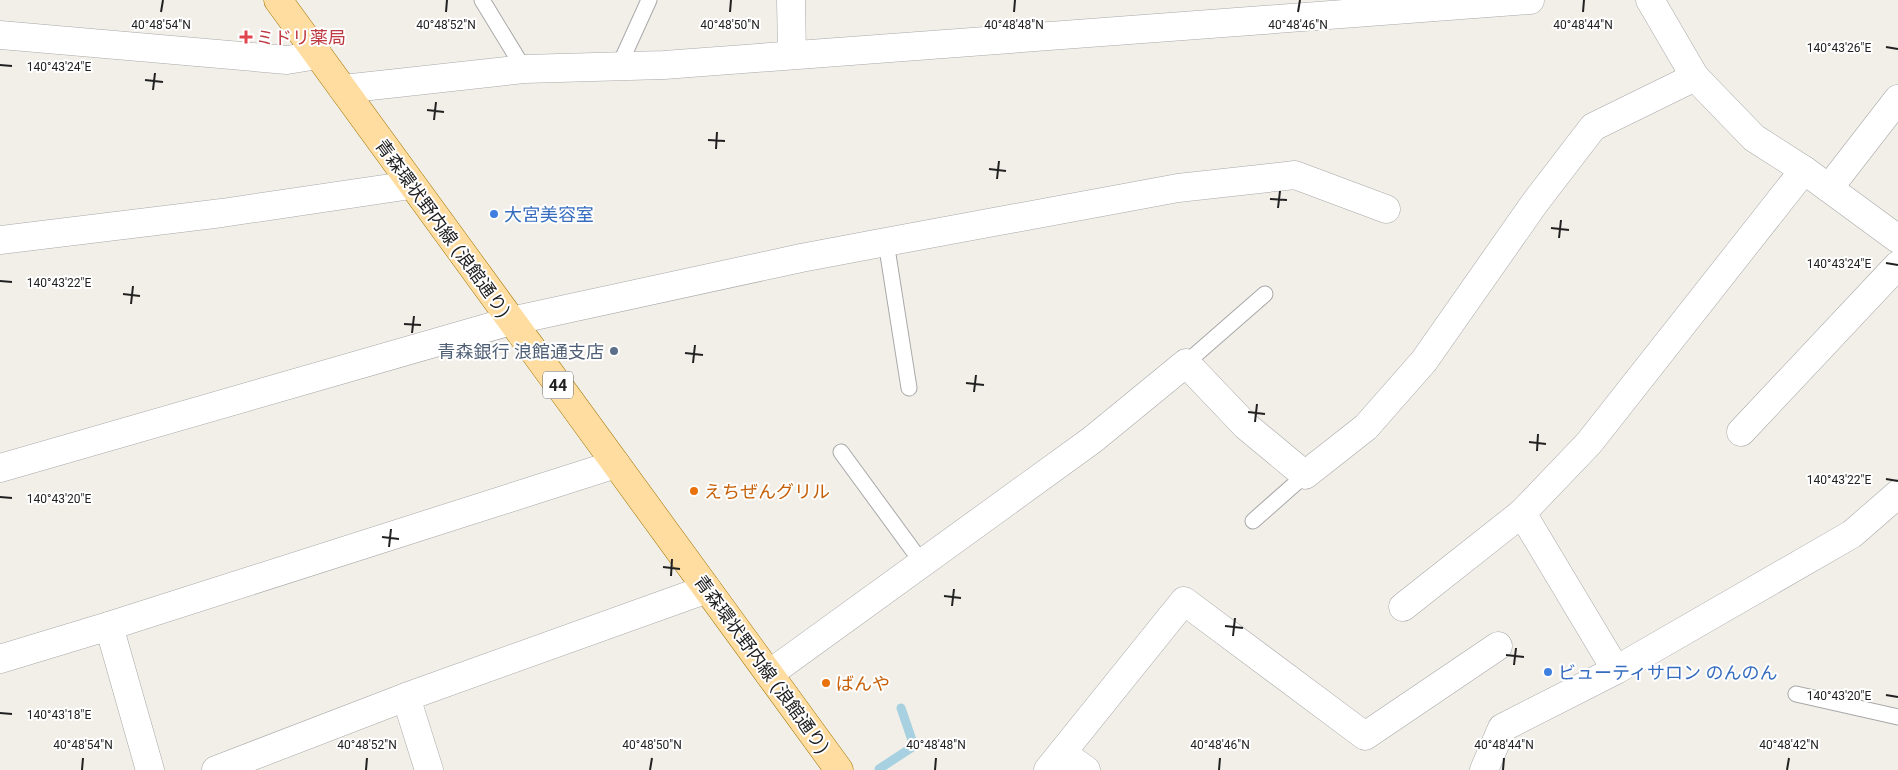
<svg xmlns="http://www.w3.org/2000/svg" width="1898" height="770" font-family="Roboto,'Noto Sans JP',sans-serif">
	<style>
		.lines { fill: none; stroke-linecap: round; stroke-linejoin: round }
		.stream { stroke: #a7d0e0; stroke-width: 9 }
		.lane-casing { stroke: #a8a8a8; stroke-width: 17 }
		.street-casing { stroke: #a8a8a8; stroke-width: 29 }
		.primary-casing { stroke: #9f7500; stroke-width: 29 }
		.lane { stroke: #fff; stroke-width: 15 }
		.street { stroke: #fff; stroke-width: 28 }
		.primary { stroke: #ffdca0; stroke-width: 28 }
		.ticks { fill: none; stroke: #212121; stroke-width: 2 }
		.health-dot { fill: #e0444e; stroke: #fff; stroke-width: 2 }
		.shop-dot { fill: #3f7fe0; stroke: #fff; stroke-width: 2 }
		.service-dot { fill: #5c6f8a; stroke: #fff; stroke-width: 2 }
		.food-dot { fill: #e8710a; stroke: #fff; stroke-width: 2 }
		.labels { text-anchor: middle; dominant-baseline: central; stroke-width: 4; stroke-linejoin: round; paint-order: stroke }
		.shield { fill: #fff; stroke: #646464; stroke-width: 1 }
		.shield-label { font-size: 16px; font-weight: bold; fill: #212121 }
		.health-label { font-size: 18px; fill: #be3a42; stroke: #fff; text-anchor: start }
		.shop-label { font-size: 18px; fill: #366cbe; stroke: #fff; text-anchor: start }
		.street-label { font-size: 18px; fill: #212121; stroke: #fff }
		.service-label { font-size: 18px; fill: #4e5e75; stroke: #fff; text-anchor: end }
		.food-label { font-size: 18px; fill: #c56008; stroke: #fff; text-anchor: start }
		.ticks-label { font-size: 12px; text-anchor: middle; fill: #212121; stroke: #fff; stroke-width: 4; stroke-linejoin: round; paint-order: stroke }
	</style>
	<rect width="100%" height="100%" fill="#f2efe8"/>
	<g class="lines">
		<polyline class="stream" points="879,769 914,746 901,708"/>
		<defs>
			<g id="lane">
				<polyline points="482,0 524,69"/>
				<polyline points="619,66 649,0"/>
				<polyline points="886,242 909,388"/>
				<polyline points="1186,363 1265,294"/>
				<polyline points="841,452 923,564"/>
				<polyline points="1253,521 1305,475"/>
				<polyline points="1796,694 1898,717"/>
			</g>
			<g id="street">
				<polyline points="791,0 792,54"/>
				<polyline points="0,35 287,60 318,55"/>
				<polyline points="343,89 524,69 664,65 1530,0"/>
				<polyline points="1804,170 1898,239"/>
				<polyline points="1829,188 1898,99"/>
				<polyline points="0,240 222,213 411,185"/>
				<polyline points="1741,432 1898,265"/>
				<polyline points="0,468 511,321 801,258 886,242 1178,188 1295,175 1386,209"/>
				<polyline points="1403,607 1522,513"/>
				<polyline points="109,626 150,770"/>
				<polyline points="0,659 109,626 616,464"/>
				<polyline points="1616,670 1522,513 1589,443 1804,170 1754,138 1695,77 1650,0"/>
				<polyline points="769,674 1092,440 1186,363 1246,426 1305,475 1366,427 1424,361 1534,204 1593,127 1695,77"/>
				<polyline points="406,697 429,770"/>
				<polyline points="1062,753 1086,770"/>
				<polyline points="216,770 406,697 707,589"/>
				<polyline points="1048,770 1184,601 1365,736 1498,646"/>
				<polyline points="1484,770 1502,728 1616,670 1852,534 1898,494"/>
			</g>
			<polyline id="primary" points="278,0 839,770"/>
		</defs>
		<use href="#lane" class="lane-casing"/>
		<use href="#street" class="street-casing"/>
		<use href="#primary" class="primary-casing"/>
		<use href="#lane" class="lane"/>
		<use href="#street" class="street"/>
		<use href="#primary" class="primary"/>
	</g>
	<path class="ticks" d="M161,12L163,0M446,12L447,0M730,12L731,0M1014,12L1015,0M1298,12L1300,0M1583,12L1584,0M1886,47L1898,49M0,65L12,66M145,80L163,82M153,90L155,73M427,110L444,112M434,120L436,102M708,140L725,141M716,149L717,132M989,169L1006,171M997,179L999,161M1270,199L1287,200M1278,208L1280,191M1551,228L1569,230M1559,238L1561,220M1886,263L1898,265M0,281L12,282M123,294L140,296M131,304L133,286M404,324L421,325M412,333L414,316M685,353L703,355M693,363L695,345M966,383L984,385M974,392L976,375M1248,412L1265,414M1255,422L1257,404M1529,442L1546,444M1537,451L1538,434M1886,479L1898,481M0,497L12,498M382,537L399,539M389,547L391,529M663,567L680,569M671,576L672,559M944,596L961,598M952,606L954,589M1225,626L1243,628M1233,636L1235,618M1506,655L1524,657M1514,665L1516,648M1886,695L1898,697M0,713L12,714M82,770L83,758M366,770L367,758M650,770L652,758M935,770L936,758M1219,770L1220,758M1503,770L1504,758M1787,770L1789,758"/>
	<path class="health-dot" d="M243.5 29.5h5v5h5v5h-5v5h-5v-5h-5v-5h5z"/>
	<g class="shop-dot">
		<circle cx="494" cy="214" r="5"/>
		<circle cx="1548" cy="672" r="5"/>
	</g>
	<circle class="service-dot" cx="614" cy="351" r="5"/>
	<g class="food-dot">
		<circle cx="694" cy="491" r="5"/>
		<circle cx="826" cy="683" r="5"/>
	</g>
	<g class="labels">
		<rect class="shield" x="543" y="371.5" width="30" height="27" rx="4"/>
		<g class="shield-label">
			<text x="558" y="385">44</text>
		</g>
		<g class="health-label">
			<text x="256" y="37">ミドリ薬局</text>
		</g>
		<g class="shop-label">
			<text x="504" y="214">大宮美容室</text>
			<text x="1558" y="672">ビューティサロン のんのん</text>
		</g>
		<g class="street-label">
			<text transform="translate(443 228) rotate(54)">青森環状野内線 (浪館通り)</text>
			<text transform="translate(762 664) rotate(54)">青森環状野内線 (浪館通り)</text>
		</g>
		<g class="service-label">
			<text x="604" y="351">青森銀行 浪館通支店</text>
		</g>
		<g class="food-label">
			<text x="704" y="491">えちぜんグリル</text>
			<text x="836" y="683">ばんや</text>
		</g>
	</g>
	<g class="ticks-label">
		<text x="161" y="29">40°48'54"N</text>
		<text x="446" y="29">40°48'52"N</text>
		<text x="730" y="29">40°48'50"N</text>
		<text x="1014" y="29">40°48'48"N</text>
		<text x="1298" y="29">40°48'46"N</text>
		<text x="1583" y="29">40°48'44"N</text>
		<text x="1839" y="52">140°43'26"E</text>
		<text x="59" y="71">140°43'24"E</text>
		<text x="1839" y="268">140°43'24"E</text>
		<text x="59" y="287">140°43'22"E</text>
		<text x="1839" y="484">140°43'22"E</text>
		<text x="59" y="503">140°43'20"E</text>
		<text x="1839" y="700">140°43'20"E</text>
		<text x="59" y="719">140°43'18"E</text>
		<text x="83" y="749">40°48'54"N</text>
		<text x="367" y="749">40°48'52"N</text>
		<text x="652" y="749">40°48'50"N</text>
		<text x="936" y="749">40°48'48"N</text>
		<text x="1220" y="749">40°48'46"N</text>
		<text x="1504" y="749">40°48'44"N</text>
		<text x="1789" y="749">40°48'42"N</text>
	</g>
</svg>
